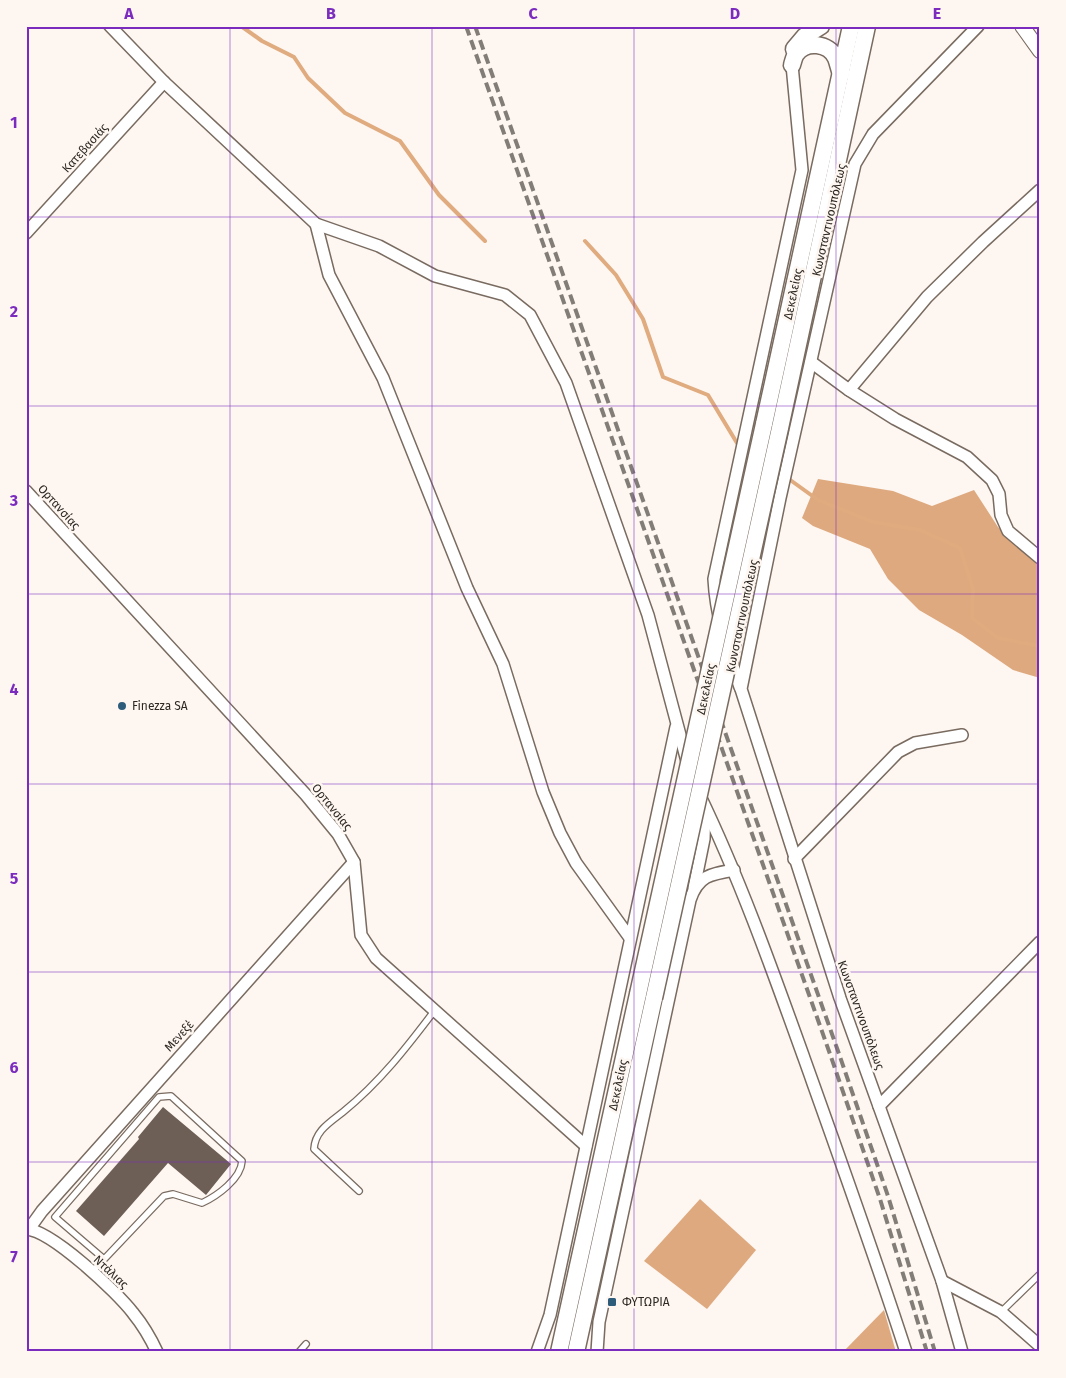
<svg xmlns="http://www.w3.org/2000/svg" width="1066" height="1378" font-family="'Fira Sans',sans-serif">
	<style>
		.forest { fill: #dea97e }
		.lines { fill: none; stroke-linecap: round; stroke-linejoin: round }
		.stream { stroke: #dfab7f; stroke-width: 4 }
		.building { fill: #6d5f55 }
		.service-casing { stroke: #796b60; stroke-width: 8 }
		.minor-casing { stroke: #796b60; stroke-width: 14 }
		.tertiary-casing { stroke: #796b60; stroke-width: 16 }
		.secondary-casing { stroke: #796b60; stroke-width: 19 }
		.service { stroke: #fff; stroke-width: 5.5 }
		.minor { stroke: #fff; stroke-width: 11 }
		.tertiary { stroke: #fff; stroke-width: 14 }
		.secondary { stroke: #fff; stroke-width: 16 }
		.rail { stroke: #837d78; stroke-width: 4; stroke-dasharray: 10 5; stroke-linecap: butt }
		.secondary-bridge-casing { stroke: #796b60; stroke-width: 19; stroke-linecap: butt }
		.secondary-bridge { stroke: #fff; stroke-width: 16 }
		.grid { fill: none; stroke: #7b2cbf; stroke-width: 1; stroke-opacity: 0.55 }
		.poi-dot { fill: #2e5c7b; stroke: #fdf6f1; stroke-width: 2 }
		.labels { text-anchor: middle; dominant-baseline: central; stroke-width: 5; stroke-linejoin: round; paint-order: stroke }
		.street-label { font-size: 12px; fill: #2e2823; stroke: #fdf6f1 }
		.poi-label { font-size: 12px; fill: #2e2823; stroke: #fdf6f1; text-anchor: start }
		.neatline { fill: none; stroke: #7b2cbf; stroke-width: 2 }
		.grid-label { font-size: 16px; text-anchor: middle; font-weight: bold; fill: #7b2cbf }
	</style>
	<rect width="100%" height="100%" fill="#fdf6f1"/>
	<g class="forest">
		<polygon points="818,479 893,491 932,506 974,490 998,527 1040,567 1040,678 1013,670 962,635 919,610 888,579 870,549 813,526 802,518"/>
		<polygon points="700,1199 756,1250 707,1309 644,1261"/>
		<polygon points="884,1310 896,1352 843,1352"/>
	</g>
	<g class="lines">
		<g class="stream">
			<polyline points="241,26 262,41 294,57 308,78 345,113 400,141 439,195 485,241"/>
			<polyline points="585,241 616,275 643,319 663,377 708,395 737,443 753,454"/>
			<polyline points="775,469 818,500 873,522 920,530 960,548 973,589 972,618 998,638 1040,646"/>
		</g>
	</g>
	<polygon class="building" points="163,1107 231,1164 206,1195 168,1163 104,1236 76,1211 139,1139 138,1137"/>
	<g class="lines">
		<defs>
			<g id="service">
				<path d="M359,1191L314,1149C315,1131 329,1123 343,1112C380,1082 407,1047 435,1010"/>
				<path d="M92,1272L164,1196L173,1194L202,1203C217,1196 241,1179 242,1161L171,1096L159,1097L55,1217L104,1259"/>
				<polyline points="1001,1312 1040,1274"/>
				<polyline points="299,1352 306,1344"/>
			</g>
			<g id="minor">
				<polyline points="110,26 164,82 316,224 379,246 435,276 505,295 530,315 566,383 648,615 688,765"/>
				<polyline points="316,224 329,275 383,378 467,588 503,664 543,792 560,833 576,863 630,938"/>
				<polyline points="26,233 164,82"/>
				<polyline points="811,362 849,390 895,419 967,457 992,480 999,494 1001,515 1008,531 1040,558"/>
				<polyline points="849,390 927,297 983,242 1040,190"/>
				<polyline points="26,491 306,795 338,834 354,862 361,935 376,958 586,1146"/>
				<path d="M740,687C728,651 716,618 714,579L802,170L792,65"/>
				<path d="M699,794C740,879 772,969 804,1058C839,1156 874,1253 906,1352"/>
				<polyline points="794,859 898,752 915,743 962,735"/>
				<polyline points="694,888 704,839 705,808"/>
				<polyline points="879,1106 1040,942"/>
				<path d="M26,1229C51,1230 117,1292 133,1313C142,1324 151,1339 157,1352"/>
				<polyline points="29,1229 42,1211 354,862"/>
				<polyline points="942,1281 1001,1312 1040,1346"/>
				<polyline points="537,1352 550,1315 676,727"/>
				<path d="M597,1352L599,1322L690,900C698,876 710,874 734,870"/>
				<polyline points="962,1352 942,1281 840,998 741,689 780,498 855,164 873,134 978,26"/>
			</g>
			<polyline id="tertiary" points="1022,26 1040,51"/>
			<g id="secondary">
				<polyline points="794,49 805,36 821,26"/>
				<path d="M792,65C793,62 794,57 796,54C806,40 829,43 836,58C838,63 839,69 841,74"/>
				<polyline points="764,424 851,26"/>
				<polyline points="780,428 867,26"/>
				<polyline points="559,1352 638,994"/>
				<polyline points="576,1352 654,998"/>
			</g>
		</defs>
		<use href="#service" class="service-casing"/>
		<use href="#minor" class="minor-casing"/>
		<use href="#tertiary" class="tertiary-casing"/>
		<use href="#secondary" class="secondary-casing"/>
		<use href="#service" class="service"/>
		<use href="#minor" class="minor"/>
		<use href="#tertiary" class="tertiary"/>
		<use href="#secondary" class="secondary"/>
		<g class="rail">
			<polyline points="466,26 830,1054 880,1199 927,1352"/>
			<polyline points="475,26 838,1051 888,1196 935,1352"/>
		</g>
		<defs>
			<g id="secondary-bridge">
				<polyline points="638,994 764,424"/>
				<polyline points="654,998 780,428"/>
			</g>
		</defs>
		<use href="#secondary-bridge" class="secondary-bridge-casing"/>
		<use href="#secondary-bridge" class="secondary-bridge"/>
	</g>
	<path class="grid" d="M230,26V1352M432,26V1352M634,26V1352M836,26V1352M26,217H1040M26,406H1040M26,594H1040M26,784H1040M26,972H1040M26,1162H1040"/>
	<g class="poi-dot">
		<circle cx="122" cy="706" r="5"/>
		<rect x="607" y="1297" width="10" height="10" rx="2.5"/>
	</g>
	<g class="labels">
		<g class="street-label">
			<text transform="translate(85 148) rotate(-48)">Κατεβασιάς</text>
			<text transform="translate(829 220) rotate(-77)">Κωνσταντινουπόλεως</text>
			<text transform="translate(793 294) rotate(-78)">Δεκελείας</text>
			<text transform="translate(59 507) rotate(48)">Ορτανσίας</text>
			<text transform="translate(742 616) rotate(-78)">Κωνσταντινουπόλεως</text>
			<text transform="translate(706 689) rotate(-78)">Δεκελείας</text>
			<text transform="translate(332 807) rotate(51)">Ορτανσίας</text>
			<text transform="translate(861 1015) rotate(70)">Κωνσταντινουπόλεως</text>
			<text transform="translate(179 1036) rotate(-48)">Μενεξέ</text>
			<text transform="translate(618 1085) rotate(-78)">Δεκελείας</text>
			<text transform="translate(111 1272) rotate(43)">Ντάλιας</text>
		</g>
		<g class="poi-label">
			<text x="132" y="706">Finezza SA</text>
			<text x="622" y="1302">ΦΥΤΩΡΙΑ</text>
		</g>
	</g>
	<rect width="1066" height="1378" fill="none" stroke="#fdf6f1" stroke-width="55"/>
	<rect x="28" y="28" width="1010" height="1322" class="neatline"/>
	<g class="grid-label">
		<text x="129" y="19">A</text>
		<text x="331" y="19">B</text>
		<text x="533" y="19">C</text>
		<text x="735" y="19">D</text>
		<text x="937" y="19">E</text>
		<text x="14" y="128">1</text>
		<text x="14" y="317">2</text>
		<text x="14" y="506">3</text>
		<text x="14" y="695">4</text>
		<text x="14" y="884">5</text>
		<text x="14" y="1073">6</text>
		<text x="14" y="1262">7</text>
	</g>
</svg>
